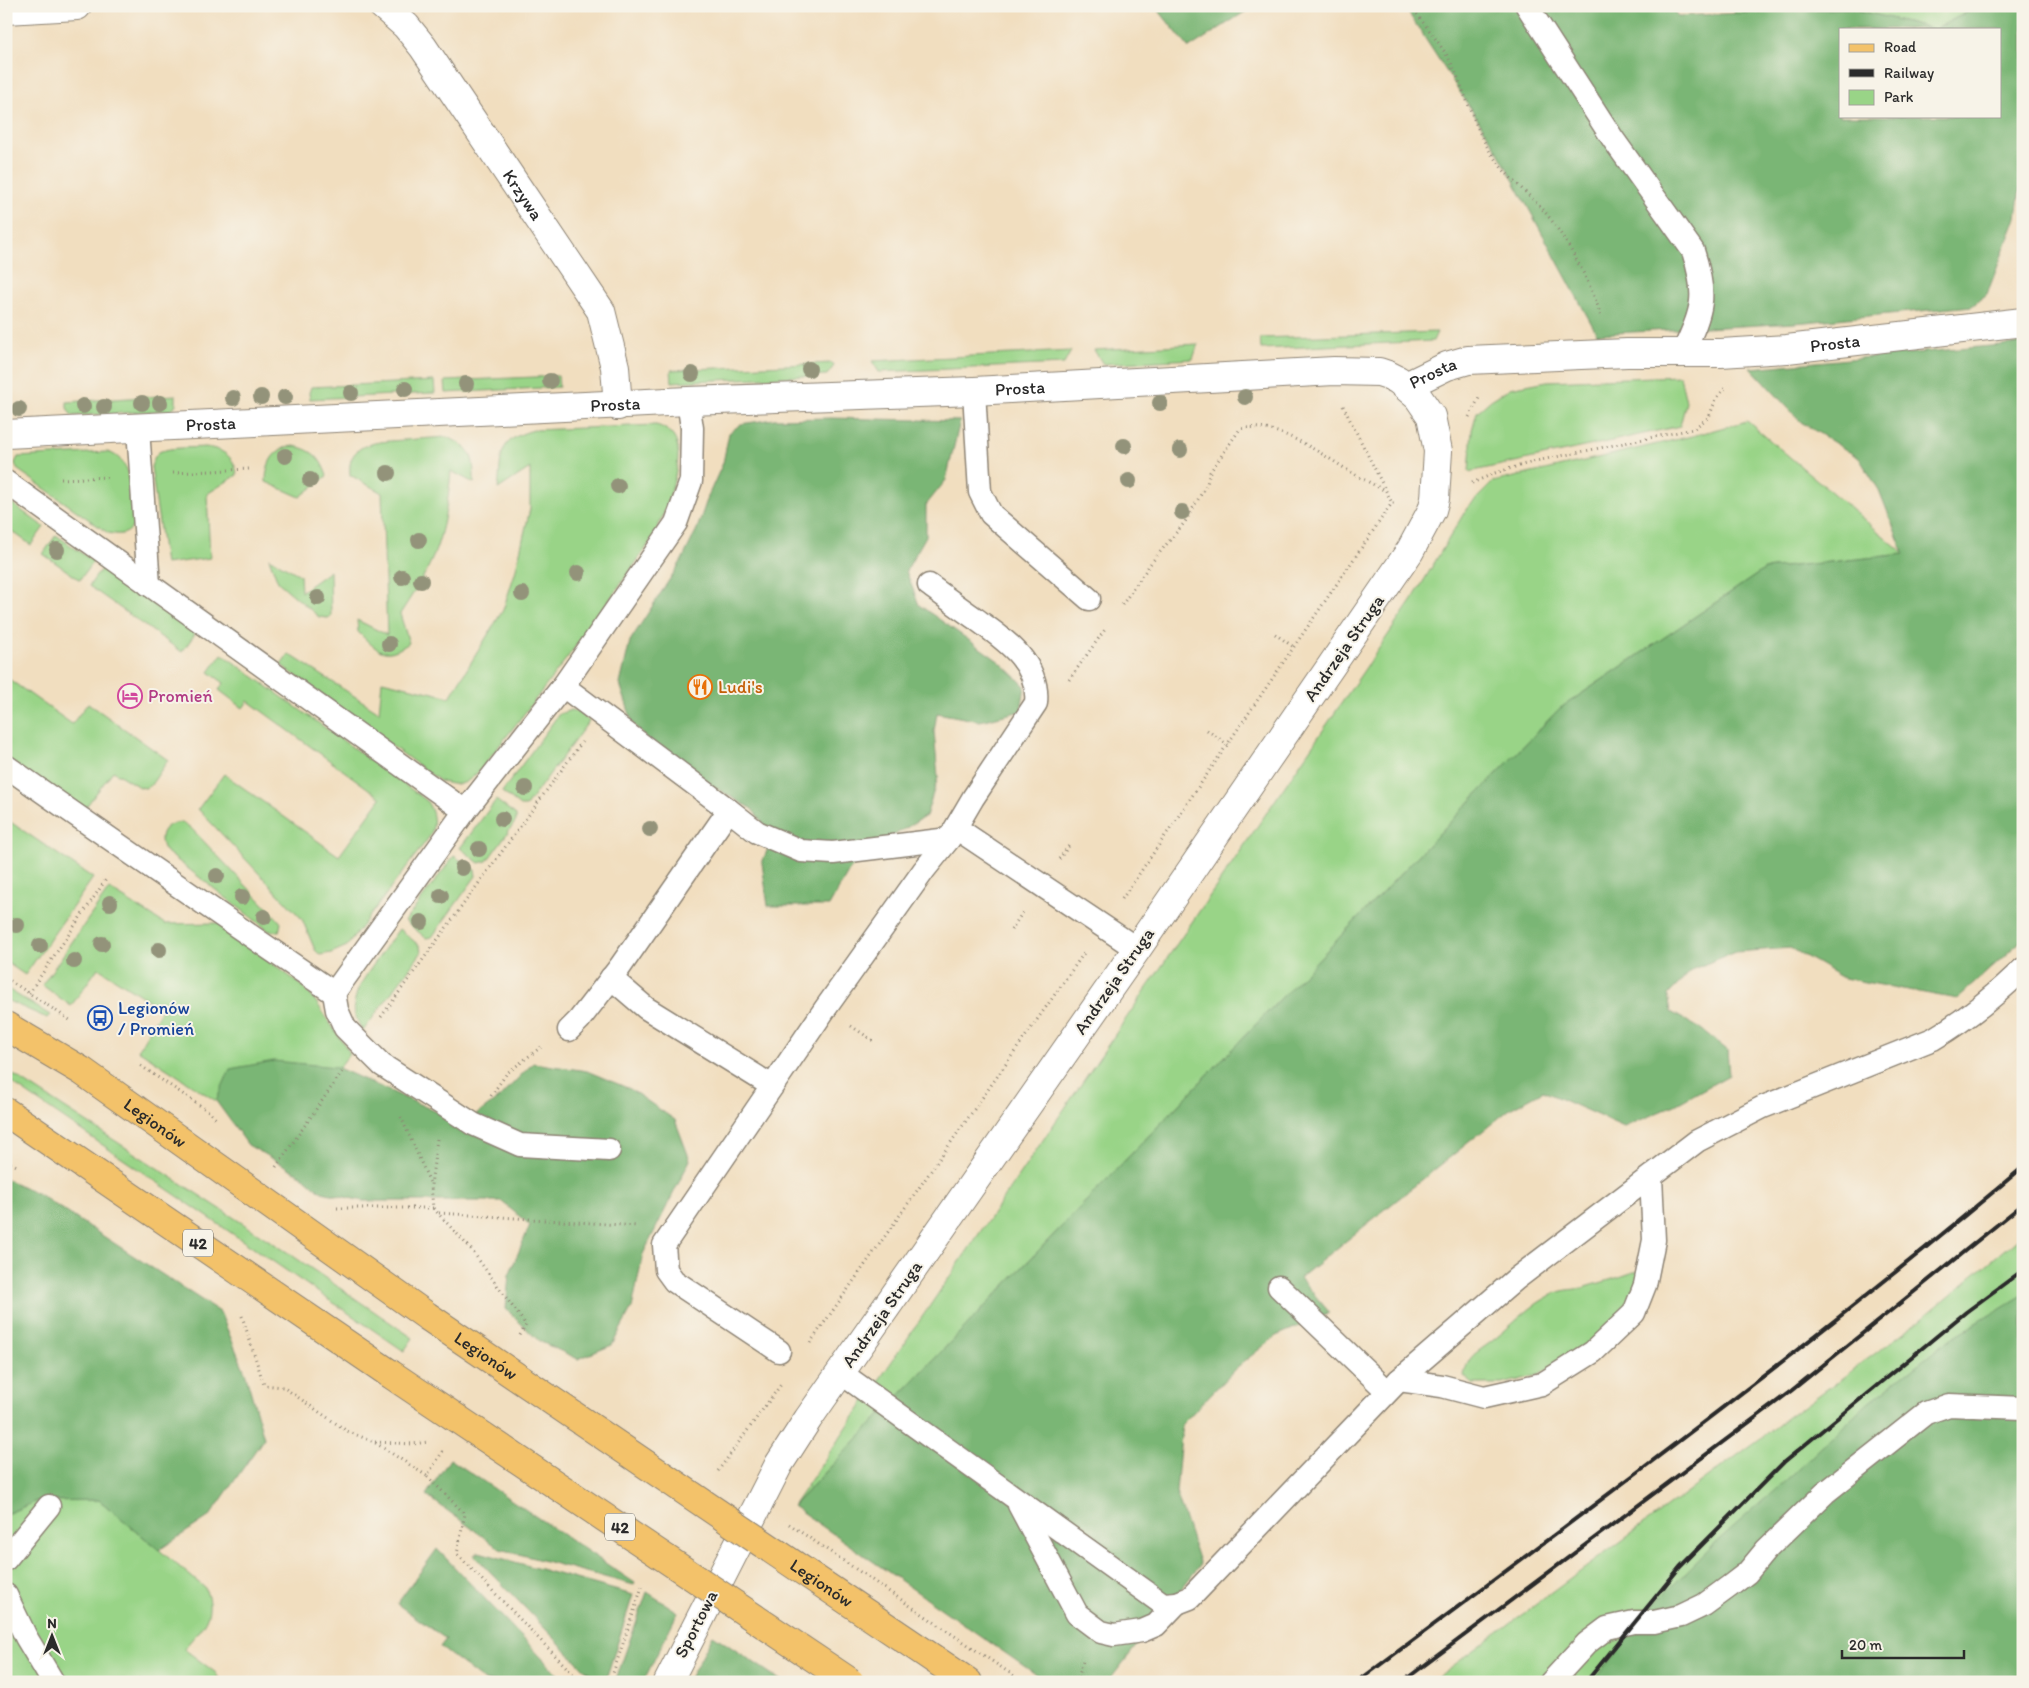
<svg xmlns="http://www.w3.org/2000/svg" width="2029" height="1688" font-family="Itim,sans-serif">
	<style>
		.green { fill: #99d487; stroke: #628059 }
		.forest { fill: #7ab674; stroke: #527050; fill-rule: evenodd }
		.lines { fill: none; stroke-linecap: round; stroke-linejoin: round }
		.lane-casing { stroke: #8e8475; stroke-width: 25 }
		.street-casing { stroke: #8e8475; stroke-width: 30 }
		.primary-casing { stroke: #8e8475; stroke-width: 30 }
		.path { stroke: #8e8475; stroke-width: 3; stroke-dasharray: 1 4; stroke-linecap: butt }
		.lane { stroke: #fff; stroke-width: 22 }
		.street { stroke: #fff; stroke-width: 28 }
		.primary { stroke: #f3c26a; stroke-width: 28 }
		.rail { stroke: #2b2b2b; stroke-width: 4 }
		.primary-bridge-casing { stroke: #8e8475; stroke-width: 30; stroke-linecap: butt }
		.path-bridge { stroke: #8e8475; stroke-width: 3; stroke-dasharray: 1 4; stroke-linecap: butt }
		.primary-bridge { stroke: #f3c26a; stroke-width: 28 }
		.tree { fill: #93937a }
		.labels { text-anchor: middle; dominant-baseline: central; stroke-width: 4; stroke-linejoin: round; paint-order: stroke }
		.shield { fill: #f7f3e8; stroke: #686764; stroke-width: 1 }
		.shield-label { font-size: 16px; font-weight: bold; fill: #2b2b2b }
		.street-label { font-size: 18px; fill: #2b2b2b; stroke: #f7f3e8 }
		.food-label { font-size: 18px; fill: #c56008; stroke: #f7f3e8; text-anchor: start }
		.hotel-label { font-size: 18px; fill: #b23c85; stroke: #f7f3e8; text-anchor: start }
		.transit-label { font-size: 18px; fill: #164399; stroke: #f7f3e8; text-anchor: start }
	</style>
	<rect width="100%" height="100%" fill="#f7f3e8"/>
	<filter id="ink" filterUnits="userSpaceOnUse"><feTurbulence type="fractalNoise" baseFrequency=".02" numOctaves="2"/><feDisplacementMap in="SourceGraphic" scale="10" xChannelSelector="R" yChannelSelector="G"/><feConvolveMatrix kernelMatrix="1 2 1 2 8 2 1 2 1" color-interpolation-filters="sRGB"/></filter>
	<filter id="wash" filterUnits="userSpaceOnUse"><feTurbulence type="fractalNoise" baseFrequency=".0096" numOctaves="4" result="noise"/><feDisplacementMap in="SourceGraphic" scale="20" xChannelSelector="R" yChannelSelector="G"/><feGaussianBlur stdDeviation="1.12" result="paint"/><feColorMatrix in="noise" values="0 0 0 0 0 0 0 0 0 0 0 0 0 0 0 0 0 1.4 0 .05"/><feComposite in="paint" operator="in"/></filter>
	<g filter="url(#wash)">
		<rect width="100%" height="100%" fill="#f1debf"/>
		<g class="green">
			<polygon points="1735,6 1979,6 1935,29 1849,8 1734,14"/>
			<polygon points="1437,332 1433,341 1261,349 1260,338"/>
			<polygon points="1198,344 1193,359 1103,364 1094,350"/>
			<polygon points="1071,351 1064,364 879,372 872,361"/>
			<polygon points="832,363 834,366 827,375 672,382 671,370"/>
			<polygon points="558,376 559,387 446,393 445,381"/>
			<polygon points="1680,376 1686,402 1680,426 1469,472 1472,430 1477,412 1491,400 1510,388 1547,381"/>
			<polygon points="434,381 435,393 310,399 309,393 311,387"/>
			<polygon points="176,395 176,404 172,410 72,416 67,408 67,402"/>
			<polygon points="1747,421 1905,554 1765,569 1559,709 793,1506 1414,597 1467,508 1493,482 1692,436"/>
			<path d="M656,425C665,427 674,434 677,444C683,465 663,520 652,539C641,557 627,574 615,592C573,652 527,710 482,768C466,784 462,788 440,781L281,665L289,654L379,712L382,681L450,697L503,610L515,573L530,509V468L498,489C502,455 496,440 534,430Z"/>
			<path d="M447,437C473,448 474,457 474,483L451,471C449,495 443,535 433,557C424,578 412,595 400,614L409,643C384,661 377,650 358,632L357,620L387,635L382,493L350,475C346,441 379,442 404,440C418,439 432,438 447,437Z"/>
			<path d="M294,446C313,450 321,458 327,476L300,497L266,482C266,463 273,448 294,446Z"/>
			<path d="M205,447C222,449 235,456 237,475L207,494L210,558L165,564L151,467C153,461 154,456 159,452C168,447 194,448 205,447Z"/>
			<path d="M107,452C116,454 122,460 127,469L134,524C128,536 119,535 108,533L17,469L15,463L18,457Z"/>
			<polygon points="6,499 44,527 31,545 6,527"/>
			<polygon points="56,535 93,561 80,580 43,554"/>
			<polygon points="269,558 300,575 301,592 330,571 331,616 328,618 319,617 278,582"/>
			<polygon points="102,568 195,634 182,652 89,586"/>
			<path d="M222,654L426,800C434,812 436,823 430,836L347,946L331,953L320,955L315,950L302,919L198,809L224,774L339,856L381,798L248,701L243,708L219,690L224,683L209,672Z"/>
			<polygon points="6,677 72,724 88,703 168,760 151,785 145,788 139,787 113,771 82,812 6,758"/>
			<polygon points="571,710 579,712 589,721 526,806 520,806 502,792 559,714"/>
			<polygon points="496,800 516,815 516,821 487,861 479,863 460,848"/>
			<polygon points="6,819 93,878 25,975 6,962"/>
			<path d="M182,822L191,828L278,919L281,923L279,932L269,931L164,850C156,833 165,823 182,822Z"/>
			<polygon points="454,856 475,870 476,876 432,937 426,938 405,921"/>
			<polygon points="109,889 165,924 218,923 300,984 314,999 350,1053 282,1144 138,1050 162,1009 98,968 71,1006 42,985"/>
			<path d="M399,929L420,946L421,953L363,1031C345,1005 358,987 374,964C382,953 390,941 399,929Z"/>
			<polygon points="6,988 50,1015 47,1018 6,1000"/>
			<polygon points="6,1070 290,1254 413,1338 404,1351 6,1079"/>
			<polygon points="2023,1234 2023,1486 1818,1682 1431,1682 1919,1321"/>
			<path d="M1634,1272H1641L1630,1302L1605,1332L1559,1360L1550,1368L1539,1375L1502,1384H1473L1464,1376C1468,1355 1475,1354 1491,1342C1513,1325 1530,1304 1556,1293C1565,1289 1576,1290 1586,1287C1602,1282 1618,1278 1634,1272Z"/>
			<path d="M99,1500L205,1588C217,1617 201,1627 184,1649L216,1673L220,1682H6V1514L37,1501Z"/>
		</g>
		<g class="forest">
			<polygon points="1155,6 1254,6 1189,48"/>
			<path d="M1404,6H1669L1678,16L1849,8L1935,29L1979,6H2023V184L2020,188L2016,218L1987,294L1972,306L1795,323L1597,334L1493,143ZM1840,29H2000V116H1840Z"/>
			<polygon points="2023,343 2023,939 1957,999 1843,978 1791,948 1735,952 1693,969 1668,995 1671,1012 1701,1029 1727,1050 1729,1075 1675,1105 1624,1127 1543,1091 1510,1109 1300,1278 1330,1313 1276,1336 1236,1368 1182,1424 1176,1492 1200,1565 1108,1682 1047,1682 793,1506 1559,709 1765,569 1904,554 1879,490 1859,458 1801,422 1751,368"/>
			<polygon points="831,418 960,421 946,480 926,505 926,536 906,571 919,605 1000,662 1025,686 1021,711 980,721 937,713 934,731 938,777 926,816 886,840 850,869 829,906 768,906 762,863 773,836 752,809 661,756 633,724 620,684 630,641 682,560 697,529 709,494 723,463 729,433 741,424 774,419"/>
			<polygon points="274,1061 336,1067 455,1120 472,1118 500,1097 533,1063 587,1071 630,1089 675,1120 690,1160 643,1254 632,1308 612,1345 578,1359 539,1341 506,1309 509,1275 530,1225 501,1201 363,1201 322,1192 301,1175 248,1145 216,1101 230,1069"/>
			<polygon points="6,1179 37,1193 220,1312 245,1372 264,1438 210,1516 159,1550 99,1500 37,1501 6,1514"/>
			<polygon points="2023,1295 2023,1669 2005,1682 1594,1682 1646,1612 1714,1544 1793,1474 1868,1403 1950,1339"/>
			<polygon points="450,1459 635,1583 634,1585 500,1549 426,1495"/>
			<polygon points="437,1549 565,1682 486,1682 440,1647 446,1639 397,1604"/>
			<polygon points="479,1552 633,1595 605,1682 584,1669 474,1555"/>
			<polygon points="647,1592 678,1612 643,1682 615,1682"/>
			<polygon points="713,1635 783,1682 688,1682"/>
		</g>
	</g>
	<g filter="url(#ink)">
		<g class="lines">
			<defs>
				<g id="lane">
					<path d="M1527,6L1613,139L1693,251C1708,298 1702,310 1683,353"/>
					<polyline points="974,391 980,492 991,514 1089,599"/>
					<polyline points="138,429 149,585"/>
					<polyline points="6,482 465,811"/>
					<polyline points="563,686 729,810 620,967 579,1020 569,1030"/>
					<path d="M6,766C115,843 225,918 334,993L465,811L563,686L676,523L691,481L692,428L688,401"/>
					<polyline points="729,810 757,832 801,851 833,853 949,839"/>
					<polyline points="956,828 1137,949"/>
					<polyline points="611,978 646,1008 772,1086"/>
					<polyline points="334,993 337,1010 345,1028 382,1065 473,1124 520,1145 609,1150"/>
					<polyline points="1279,1287 1387,1391"/>
					<path d="M779,1351L674,1281L666,1270L664,1245L825,1009L924,870L949,839L973,798L1036,703C1040,663 1005,640 976,619C960,608 944,596 929,585"/>
					<path d="M841,1373L1163,1604L1177,1603L1190,1598L1399,1380L1516,1279L1697,1141L1763,1107L1933,1039C1967,1019 1995,996 2023,969"/>
					<polyline points="1399,1380 1442,1386 1484,1397 1542,1384 1593,1352 1634,1313 1645,1285 1654,1240 1651,1177"/>
					<polyline points="1019,1505 1077,1614 1101,1632 1114,1635 1142,1631 1156,1625 1177,1603"/>
					<polyline points="6,1559 49,1506"/>
					<polyline points="6,1595 26,1637 53,1682"/>
					<polyline points="1551,1682 1587,1643 1607,1628 1634,1622 1654,1622 1681,1616 1704,1605 1730,1586 1747,1573 1766,1550 1825,1493 1926,1413 1949,1405 2023,1408"/>
				</g>
				<g id="street">
					<path id="s1" d="M383,6L406,26L423,47L601,311L615,367L618,406"/>
					<polyline points="6,10 77,6"/>
					<path id="s2" d="M1406,386L1447,366L1468,360L1627,353H1721L1787,349L2023,322"/>
					<path id="s3" d="M6,434L688,401L974,391L1334,371L1379,372L1388,375L1398,380L1418,397L1431,416L1438,451L1435,499L1432,510L1410,551L1137,949L808,1419L779,1464L668,1682"/>
				</g>
				<g id="primary">
					<path id="s4" d="M6,1026L82,1071L427,1316"/>
					<polyline points="6,1112 389,1373"/>
					<path id="s5" d="M756,1539L968,1682"/>
				</g>
			</defs>
			<use href="#lane" class="lane-casing"/>
			<use href="#street" class="street-casing"/>
			<use href="#primary" class="primary-casing"/>
			<g class="path">
				<path d="M1411,6C1425,26 1444,47 1454,69C1468,99 1475,131 1495,159C1509,179 1528,193 1544,211C1564,234 1595,289 1601,318"/>
				<polyline points="1343,406 1392,503"/>
				<polyline points="1469,417 1480,396"/>
				<polyline points="173,473 249,469"/>
				<polyline points="61,479 110,477"/>
				<polyline points="1472,483 1495,473 1536,461 1693,429 1709,417 1716,399 1725,388"/>
				<path d="M1122,605L1151,563L1185,522L1207,484L1210,472L1240,429C1277,420 1324,456 1354,474C1364,480 1375,485 1385,491"/>
				<polyline points="1275,634 1295,648"/>
				<polyline points="1069,680 1106,628"/>
				<polyline points="1207,730 1228,745"/>
				<polyline points="1059,859 1071,843"/>
				<polyline points="1122,899 1392,503 1394,503"/>
				<polyline points="1011,930 1023,912"/>
				<polyline points="6,978 70,1020"/>
				<polyline points="29,993 107,878"/>
				<polyline points="381,1017 582,742"/>
				<polyline points="851,1026 875,1042"/>
				<polyline points="141,1066 208,1111 217,1120"/>
				<polyline points="491,1096 507,1073 541,1047"/>
				<polyline points="401,1117 431,1185"/>
				<polyline points="437,1139 431,1185 433,1208 470,1248 526,1325 519,1337"/>
				<polyline points="6,1161 19,1167"/>
				<polyline points="276,1167 342,1072"/>
				<polyline points="337,1208 433,1208"/>
				<polyline points="439,1213 637,1226"/>
				<polyline points="242,1316 264,1385 283,1387 347,1431 374,1442 427,1476"/>
				<polyline points="810,1343 1084,953"/>
				<polyline points="375,1442 413,1444 428,1442"/>
				<polyline points="443,1451 427,1476 465,1514 457,1554 574,1675 583,1682"/>
				<polyline points="718,1471 782,1383"/>
				<polyline points="610,1682 643,1584"/>
				<polyline points="1077,1682 1083,1661"/>
				<polyline points="1115,1682 1116,1679 1120,1682"/>
			</g>
			<use href="#lane" class="lane"/>
			<use href="#street" class="street"/>
			<use href="#primary" class="primary"/>
			<g class="rail">
				<path d="M1357,1682C1582,1514 1809,1348 2023,1167"/>
				<polyline points="1402,1682 1791,1391 2023,1204"/>
				<polyline points="1586,1682 1680,1567 1784,1462 1966,1312 2023,1270"/>
			</g>
			<defs>
				<g id="primary-bridge">
					<path id="s6" d="M427,1316L756,1539"/>
					<polyline points="389,1373 850,1682"/>
				</g>
			</defs>
			<use href="#primary-bridge" class="primary-bridge-casing"/>
			<polyline class="path-bridge" points="789,1524 1023,1682"/>
			<use href="#primary-bridge" class="primary-bridge"/>
		</g>
		<g class="tree">
			<circle cx="809" cy="369" r="8"/>
			<circle cx="692" cy="374" r="8"/>
			<circle cx="550" cy="381" r="8"/>
			<circle cx="466" cy="384" r="8"/>
			<circle cx="405" cy="389" r="8"/>
			<circle cx="351" cy="393" r="8"/>
			<circle cx="261" cy="397" r="8"/>
			<circle cx="285" cy="397" r="8"/>
			<circle cx="1245" cy="397" r="8"/>
			<circle cx="233" cy="398" r="8"/>
			<circle cx="142" cy="403" r="8"/>
			<circle cx="160" cy="403" r="8"/>
			<circle cx="1160" cy="403" r="8"/>
			<circle cx="83" cy="406" r="8"/>
			<circle cx="104" cy="407" r="8"/>
			<circle cx="19" cy="409" r="8"/>
			<circle cx="1124" cy="446" r="8"/>
			<circle cx="1180" cy="450" r="8"/>
			<circle cx="285" cy="456" r="8"/>
			<circle cx="388" cy="473" r="8"/>
			<circle cx="310" cy="480" r="8"/>
			<circle cx="1129" cy="481" r="8"/>
			<circle cx="618" cy="486" r="8"/>
			<circle cx="1182" cy="512" r="8"/>
			<circle cx="419" cy="540" r="8"/>
			<circle cx="57" cy="550" r="8"/>
			<circle cx="578" cy="573" r="8"/>
			<circle cx="402" cy="577" r="8"/>
			<circle cx="421" cy="581" r="8"/>
			<circle cx="522" cy="594" r="8"/>
			<circle cx="318" cy="598" r="8"/>
			<circle cx="389" cy="644" r="8"/>
			<circle cx="525" cy="788" r="8"/>
			<circle cx="502" cy="819" r="8"/>
			<circle cx="650" cy="829" r="8"/>
			<circle cx="479" cy="849" r="8"/>
			<circle cx="462" cy="868" r="8"/>
			<circle cx="217" cy="876" r="8"/>
			<circle cx="441" cy="896" r="8"/>
			<circle cx="242" cy="897" r="8"/>
			<circle cx="110" cy="903" r="8"/>
			<circle cx="264" cy="917" r="8"/>
			<circle cx="421" cy="922" r="8"/>
			<circle cx="17" cy="925" r="8"/>
			<circle cx="102" cy="944" r="8"/>
			<circle cx="40" cy="946" r="8"/>
			<circle cx="159" cy="950" r="8"/>
			<circle cx="74" cy="961" r="8"/>
		</g>
	</g>
	<defs>
		<symbol id="restaurant-ring" viewBox="-11 -11 22 22"><circle r="9.5" fill="#f7f3e8" stroke="#e8710a" stroke-width="1.5"/><path d="M-5-6h1v4h1v-4h1v4h1v-4h1v5L-1.5 .5V6h-2V.5L-5-1ZM5-6V6H3V1.5H1.5Q1.5-4 5-6Z" fill="#e8710a"/></symbol>
		<symbol id="hotel-ring" viewBox="-11 -11 22 22"><circle r="9.5" fill="#f7f3e8" stroke="#d1479c" stroke-width="1.5"/><path d="M-6-4.5h1.5V1H6V5H4.5V3h-9V5H-6ZM-4 0a1.8 1.8 0 1 1 3.6 0ZM.5 0V-2.5h3Q6-2.5 6 0Z" fill="#d1479c"/></symbol>
		<symbol id="bus-ring" viewBox="-11 -11 22 22"><circle r="9.5" fill="#f7f3e8" stroke="#1a4fb4" stroke-width="1.5"/><path d="M-5-6H5V4H4V6H2V4H-2V6H-4V4H-5ZM-3.5-4V0h7V-4ZM-3.5 1.2v1.5H-2V1.2ZM2 1.2v1.5H3.5V1.2Z" fill="#1a4fb4"/></symbol>
	</defs>
	<g fill-rule="evenodd">
		<use href="#restaurant-ring" x="686" y="673" width="28" height="28"/>
		<use href="#hotel-ring" x="116" y="682" width="28" height="28"/>
		<use href="#bus-ring" x="86" y="1004" width="28" height="28"/>
	</g>
	<g class="labels">
		<g class="shield">
			<rect x="183" y="1229.5" width="30" height="27" rx="4"/>
			<rect x="605" y="1513.5" width="30" height="27" rx="4"/>
		</g>
		<g class="shield-label">
			<text x="198" y="1243">42</text>
			<text x="620" y="1527">42</text>
		</g>
		<g class="street-label">
			<text stroke="none"><textPath href="#s1" startOffset="236">Krzywa</textPath></text>
			<text stroke="none"><textPath href="#s2" startOffset="435">Prosta</textPath></text>
			<text stroke="none"><textPath href="#s2" startOffset="30">Prosta</textPath></text>
			<text stroke="none"><textPath href="#s3" startOffset="1015">Prosta</textPath></text>
			<text stroke="none"><textPath href="#s3" startOffset="610">Prosta</textPath></text>
			<text stroke="none"><textPath href="#s3" startOffset="205">Prosta</textPath></text>
			<text transform="translate(1344 648) rotate(-55)">Andrzeja Struga</text>
			<text transform="translate(1114 981) rotate(-55)">Andrzeja Struga</text>
			<text stroke="none"><textPath href="#s4" startOffset="178">Legionów</textPath></text>
			<text transform="translate(882 1314) rotate(-55)">Andrzeja Struga</text>
			<text stroke="none"><textPath href="#s6" startOffset="71">Legionów</textPath></text>
			<text stroke="none"><textPath href="#s5" startOffset="79">Legionów</textPath></text>
			<text transform="translate(696 1624) rotate(-63)">Sportowa</text>
		</g>
		<g class="food-label">
			<text x="718" y="687">Ludi's</text>
		</g>
		<g class="hotel-label">
			<text x="148" y="696">Promień</text>
		</g>
		<g class="transit-label">
			<text x="118" y="1008">Legionów<tspan x="118" dy="21">/ Promień</tspan></text>
		</g>
	</g>
	<rect width="2029" height="1688" fill="none" stroke="#f7f3e8" stroke-width="25"/>
	<rect x="1839" y="28" width="162" height="90" fill="#f7f3e8" stroke="#a5a39c"/>
	<rect x="1849" y="44" width="25" height="8" fill="#f3c26a" stroke="#a5a39c"/>
	<text x="1884" y="52" font-size="15" fill="#2b2b2b">Road</text>
	<rect x="1849" y="69" width="25" height="8" fill="#2b2b2b" stroke="#a5a39c"/>
	<text x="1884" y="78" font-size="15" fill="#2b2b2b">Railway</text>
	<rect x="1849" y="90" width="25" height="15" fill="#99d487" stroke="#a5a39c"/>
	<text x="1884" y="102" font-size="15" fill="#2b2b2b">Park</text>
	<g transform="translate(52 1636)" stroke="#f7f3e8" stroke-width="4" paint-order="stroke">
	<path d="M0-4L9 19L0 12L-9 19Z" fill="#2b2b2b"/>
	<text y="-8" font-size="14" font-weight="bold" text-anchor="middle" fill="#2b2b2b">N</text>
	</g>
	<path d="M1842 1650v8h122v-8" fill="none" stroke="#2b2b2b" stroke-width="2.5"/>
	<text x="1849" y="1650" font-size="15" fill="#2b2b2b" stroke="#f7f3e8" stroke-width="4" paint-order="stroke">20 m</text>
</svg>
